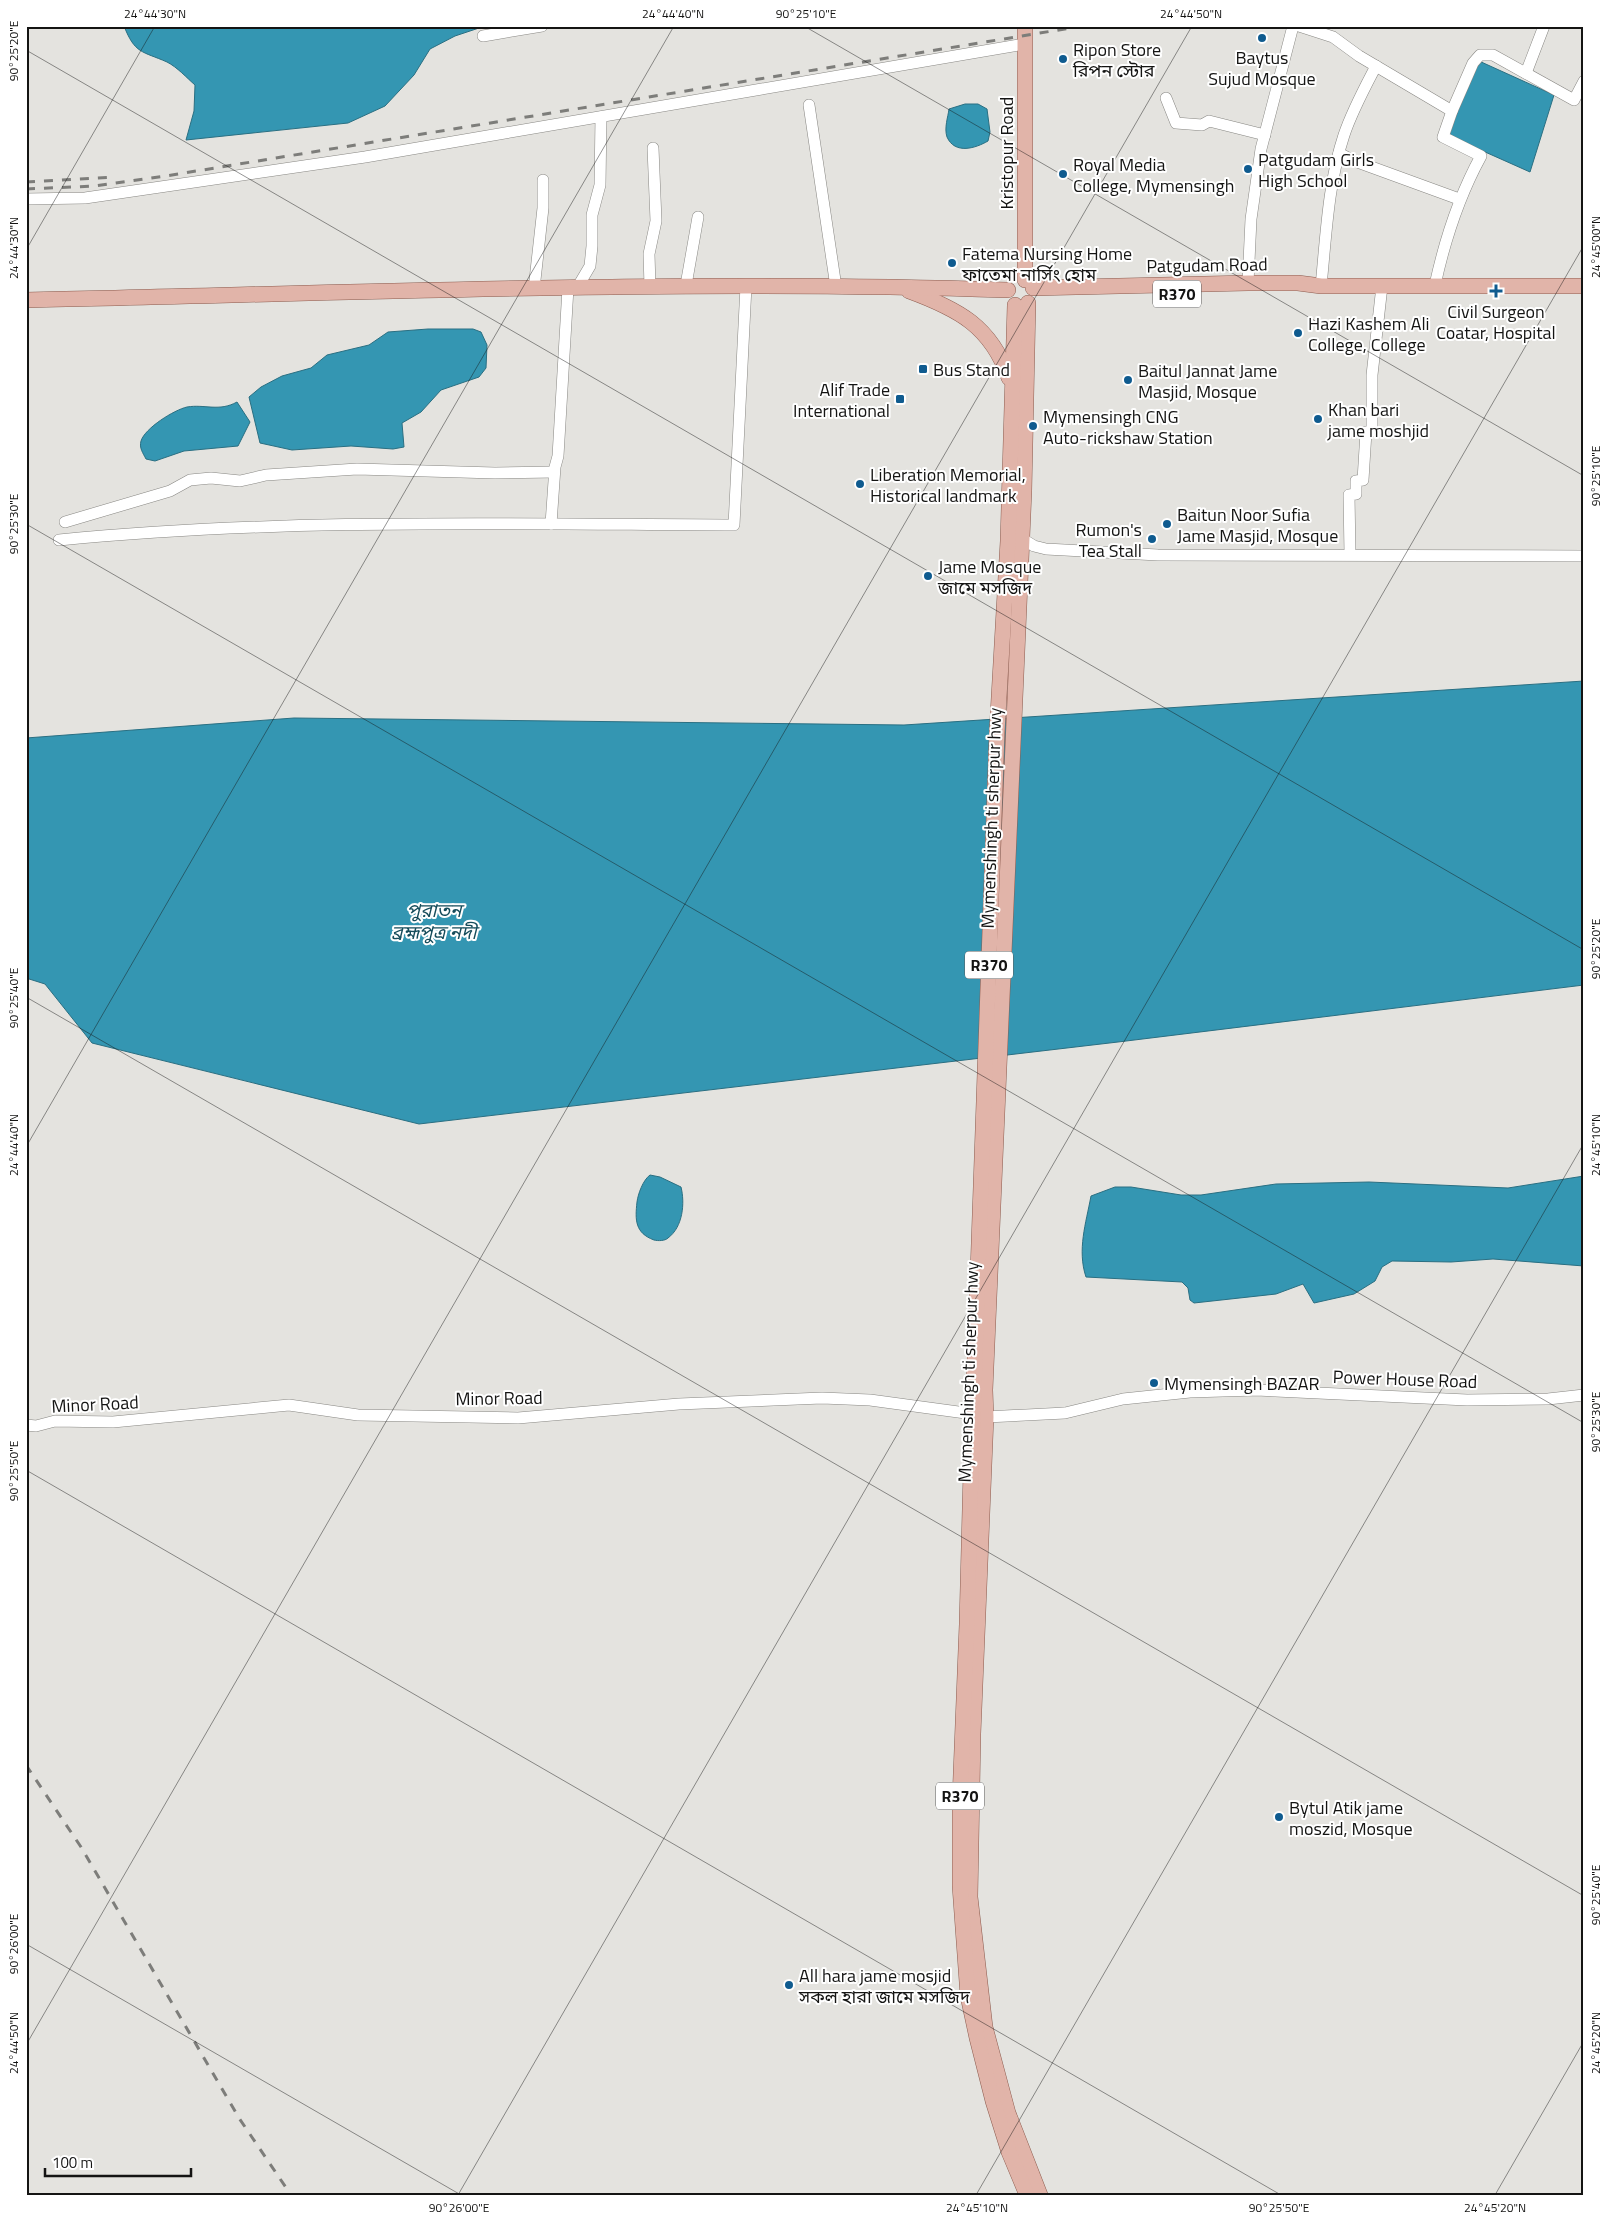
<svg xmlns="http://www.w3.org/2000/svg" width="1610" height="2221" font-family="'Titillium Web','Noto Sans Bengali',sans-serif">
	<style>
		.water { fill: #3496b2; stroke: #2a6f82 }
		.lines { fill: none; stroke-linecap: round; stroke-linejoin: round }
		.minor-casing { stroke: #888783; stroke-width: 12 }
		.major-casing { stroke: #8c5c4f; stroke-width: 16 }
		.minor { stroke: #fff; stroke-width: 11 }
		.major { stroke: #e1b4a9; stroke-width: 15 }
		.rail { stroke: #7d7d7a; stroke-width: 3; stroke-dasharray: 9 9; stroke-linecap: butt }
		.ticks { fill: none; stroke: #141413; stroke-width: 1; stroke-opacity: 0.45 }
		.poi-dot { fill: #0f5b8f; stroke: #fff; stroke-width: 2 }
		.labels { text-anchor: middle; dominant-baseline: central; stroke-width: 4; stroke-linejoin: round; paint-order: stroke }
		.shield { fill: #fff; stroke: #5a5a5a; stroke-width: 1 }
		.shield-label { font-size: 16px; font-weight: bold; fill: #141413 }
		.poi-label { font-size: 18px; fill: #141413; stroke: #fff; text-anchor: start }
		.street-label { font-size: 18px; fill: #141413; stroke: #fff }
		.water-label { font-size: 19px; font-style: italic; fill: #154c5b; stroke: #fff }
		.neatline { fill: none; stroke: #141413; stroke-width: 2 }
		.ticks-label { font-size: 12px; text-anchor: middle; fill: #141413 }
	</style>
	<rect width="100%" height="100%" fill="#e4e3df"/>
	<g class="water">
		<path d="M124,26H479V28L455,36L430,49L414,75L385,106L348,123L186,140L194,111L195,85C187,78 177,67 167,62C142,51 135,54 124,26Z"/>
		<polygon points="1479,61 1554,95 1530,172 1447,135"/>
		<path d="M965,104H978L987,109L990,132L988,141C976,148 955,155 947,137C944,128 948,117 949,109Z"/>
		<polygon points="428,329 473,329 481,332 487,345 486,368 479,377 441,390 421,412 402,423 404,447 393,449 351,446 292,450 260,443 249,397 261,387 282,376 311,368 327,355 369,345 388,332"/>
		<path d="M237,402L250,422L238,446L184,451L155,461L146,459C143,453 139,448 141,441C145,428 174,410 187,407C205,404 219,412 237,402Z"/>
		<polygon points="1584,681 1584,985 1118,1042 419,1124 92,1043 45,984 26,978 26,738 294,718 904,725"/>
		<path d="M650,1175L660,1177L681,1187C685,1203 683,1227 668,1238C665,1241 658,1241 654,1240C635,1233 635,1220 637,1202C638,1194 643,1180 650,1175Z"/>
		<path d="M1584,1176V1266L1493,1259L1451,1262L1392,1261L1382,1267L1375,1281L1354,1294L1314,1303L1303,1284L1276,1294L1194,1303L1190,1300L1188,1288L1182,1282L1086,1277C1077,1250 1086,1223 1091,1196L1115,1187H1131L1181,1195H1201L1276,1184L1369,1182L1508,1188Z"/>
	</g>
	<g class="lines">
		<defs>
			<g id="minor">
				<path d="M1299,26L1333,37L1359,56L1452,111L1443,137L1481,156C1458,198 1445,239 1435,285"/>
				<polyline points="483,36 542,26"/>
				<polyline points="1526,73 1544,26"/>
				<polyline points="1166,98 1176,123 1202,125 1209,121 1265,135"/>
				<polyline points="809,105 836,287"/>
				<polyline points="1452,111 1473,63 1480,55 1493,55 1574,100 1584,81"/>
				<polyline points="1339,153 1352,160 1459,199"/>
				<polyline points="26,199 85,198 365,157 1025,44"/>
				<polyline points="1248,283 1251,219 1261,149 1293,26"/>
				<polyline points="686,285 698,217"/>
				<polyline points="650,286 649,254 656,221 653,148"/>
				<path d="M1321,286C1326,237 1328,183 1344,135C1352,111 1364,89 1376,66"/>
				<polyline points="577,288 590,266 592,246 592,215 600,185 601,117"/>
				<polyline points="534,289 543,208 543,180"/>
				<polyline points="65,522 170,491 190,480 211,478 240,481 266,475 357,469 495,473 554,472"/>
				<polyline points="551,524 555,467 558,456 568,288"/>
				<polyline points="1021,538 1034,546 1046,549 1158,555 1584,556"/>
				<path d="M59,540C284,518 509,524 734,525L746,286"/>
				<polyline points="1350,554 1349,495 1356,494 1356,481 1363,480 1366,432 1372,431 1372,375 1382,286"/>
				<polyline points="986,1417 1065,1413 1123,1399 1190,1392 1256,1390 1467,1400 1548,1399 1584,1395"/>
				<polyline points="26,1425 36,1426 55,1421 113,1422 289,1405 358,1415 518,1418 679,1404 822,1398 870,1400 973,1414"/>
			</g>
			<g id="major">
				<polyline points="1025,26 1025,280"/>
				<polyline points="1033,288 1248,283 1298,283 1321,286 1584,286"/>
				<path d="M909,291C958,309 991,326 1009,378"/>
				<path d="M26,300C353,293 681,279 1008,290"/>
				<polyline points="1028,303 1024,491 985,1390 986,1417 973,1734 970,1897 985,2027 1008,2113 1040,2195"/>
				<polyline points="1015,305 1008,541 997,732 971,1471 967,1624 960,1799 960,1886 968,1996 977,2038 993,2101 1009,2152 1027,2195"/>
			</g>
		</defs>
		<use href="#minor" class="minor-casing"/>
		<use href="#major" class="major-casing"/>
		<use href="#minor" class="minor"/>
		<use href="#major" class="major"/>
		<g class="rail">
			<polyline points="26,182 115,177"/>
			<polyline points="26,189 95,186 172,175 1083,26"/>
			<polyline points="26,1765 81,1847 239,2118 291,2195"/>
		</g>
	</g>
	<path class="ticks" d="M804,26L1584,476M26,50L1584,950M26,250L155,26M26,524L1584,1423M26,997L1584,1896M26,1147L674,26M26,1470L1281,2195M26,1944L461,2195M26,2045L1192,26M458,2195L1584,245M976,2195L1584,1143M1495,2195L1584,2041"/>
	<g class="poi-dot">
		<circle cx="1262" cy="38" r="5"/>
		<circle cx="1063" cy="59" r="5"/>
		<circle cx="1248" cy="169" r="5"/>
		<circle cx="1063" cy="174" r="5"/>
		<circle cx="952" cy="263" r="5"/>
		<path d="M1493.5 283.5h5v5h5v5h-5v5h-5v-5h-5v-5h5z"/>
		<circle cx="1298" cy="333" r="5"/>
		<rect x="918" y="364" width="10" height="10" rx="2.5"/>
		<circle cx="1128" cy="380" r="5"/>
		<rect x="895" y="394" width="10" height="10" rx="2.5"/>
		<circle cx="1318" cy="419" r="5"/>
		<circle cx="1033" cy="426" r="5"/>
		<circle cx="860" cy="484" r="5"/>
		<circle cx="1167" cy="524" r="5"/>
		<circle cx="1152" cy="539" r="5"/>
		<circle cx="928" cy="576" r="5"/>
		<circle cx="1154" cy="1383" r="5"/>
		<circle cx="1279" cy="1817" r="5"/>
		<circle cx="789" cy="1985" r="5"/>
	</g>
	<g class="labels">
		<g class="shield">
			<rect x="1153" y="280.5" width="48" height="27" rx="4"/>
			<rect x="965" y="951.5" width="48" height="27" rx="4"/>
			<rect x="936" y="1782.5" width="48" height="27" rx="4"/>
		</g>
		<g class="shield-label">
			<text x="1177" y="294">R370</text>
			<text x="989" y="965">R370</text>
			<text x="960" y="1796">R370</text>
		</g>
		<g class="poi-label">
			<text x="1073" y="49">Ripon Store<tspan x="1073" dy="21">রিপন স্টোর</tspan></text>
			<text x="1262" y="57" text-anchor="middle">Baytus<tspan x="1262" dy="21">Sujud Mosque</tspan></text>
			<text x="1258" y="159">Patgudam Girls<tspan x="1258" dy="21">High School</tspan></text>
			<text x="1073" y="164">Royal Media<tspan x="1073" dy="21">College, Mymensingh</tspan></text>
			<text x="962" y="253">Fatema Nursing Home<tspan x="962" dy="21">ফাতেমা নার্সিং হোম</tspan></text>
			<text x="1496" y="311" text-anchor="middle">Civil Surgeon<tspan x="1496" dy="21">Coatar, Hospital</tspan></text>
			<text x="1308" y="323">Hazi Kashem Ali<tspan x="1308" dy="21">College, College</tspan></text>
			<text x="933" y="369">Bus Stand</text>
			<text x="1138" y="370">Baitul Jannat Jame<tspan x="1138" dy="21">Masjid, Mosque</tspan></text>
			<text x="890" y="389" text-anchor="end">Alif Trade<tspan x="890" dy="21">International</tspan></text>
			<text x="1328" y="409">Khan bari<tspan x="1328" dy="21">jame moshjid</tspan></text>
			<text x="1043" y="416">Mymensingh CNG<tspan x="1043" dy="21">Auto-rickshaw Station</tspan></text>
			<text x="870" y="474">Liberation Memorial,<tspan x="870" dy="21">Historical landmark</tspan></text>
			<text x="1177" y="514">Baitun Noor Sufia<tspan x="1177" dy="21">Jame Masjid, Mosque</tspan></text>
			<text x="1142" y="529" text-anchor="end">Rumon's<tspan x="1142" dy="21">Tea Stall</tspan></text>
			<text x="938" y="566">Jame Mosque<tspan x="938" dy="21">জামে মসজিদ</tspan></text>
			<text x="1164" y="1383">Mymensingh BAZAR</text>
			<text x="1289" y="1807">Bytul Atik jame<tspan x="1289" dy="21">moszid, Mosque</tspan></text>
			<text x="799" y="1975">All hara jame mosjid<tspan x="799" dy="21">সকল হারা জামে মসজিদ</tspan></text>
		</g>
		<g class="street-label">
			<text transform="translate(1006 153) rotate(-90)">Kristopur Road</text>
			<text transform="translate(1207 265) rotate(-1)">Patgudam Road</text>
			<text transform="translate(991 818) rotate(-88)">Mymenshingh ti sherpur hwy</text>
			<text transform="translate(968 1372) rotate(-88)">Mymenshingh ti sherpur hwy</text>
			<text transform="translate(1405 1379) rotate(2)">Power House Road</text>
			<text transform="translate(499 1398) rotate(-1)">Minor Road</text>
			<text transform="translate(95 1404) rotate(-3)">Minor Road</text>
		</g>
		<g class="water-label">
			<text x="434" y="909">পুরাতন<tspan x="434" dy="22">ব্রহ্মপুত্র নদী</tspan></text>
		</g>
	</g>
	<rect width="1610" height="2221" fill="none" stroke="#ffffff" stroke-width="55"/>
	<path d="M45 2168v8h146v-8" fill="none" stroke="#141413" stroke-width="2.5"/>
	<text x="52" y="2168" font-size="15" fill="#141413" stroke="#ffffff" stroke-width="4" paint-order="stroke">100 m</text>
	<rect x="28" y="28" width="1554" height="2166" class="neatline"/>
	<g class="ticks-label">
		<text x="155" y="18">24°44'30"N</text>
		<text x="673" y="18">24°44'40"N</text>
		<text x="806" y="18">90°25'10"E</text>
		<text x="1191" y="18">24°44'50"N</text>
		<text transform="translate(14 51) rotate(-90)" y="4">90°25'20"E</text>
		<text transform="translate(1596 247) rotate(-90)" y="4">24°45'00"N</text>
		<text transform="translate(14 248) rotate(-90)" y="4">24°44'30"N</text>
		<text transform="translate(1596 476) rotate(-90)" y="4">90°25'10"E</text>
		<text transform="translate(14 524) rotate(-90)" y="4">90°25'30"E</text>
		<text transform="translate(1596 949) rotate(-90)" y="4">90°25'20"E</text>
		<text transform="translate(14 998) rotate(-90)" y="4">90°25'40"E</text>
		<text transform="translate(1596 1145) rotate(-90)" y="4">24°45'10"N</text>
		<text transform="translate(14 1145) rotate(-90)" y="4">24°44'40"N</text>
		<text transform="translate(1596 1422) rotate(-90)" y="4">90°25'30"E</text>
		<text transform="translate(14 1471) rotate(-90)" y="4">90°25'50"E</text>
		<text transform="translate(1596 1895) rotate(-90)" y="4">90°25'40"E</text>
		<text transform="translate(14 1944) rotate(-90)" y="4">90°26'00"E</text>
		<text transform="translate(1596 2043) rotate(-90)" y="4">24°45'20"N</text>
		<text transform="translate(14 2043) rotate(-90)" y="4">24°44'50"N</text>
		<text x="459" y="2212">90°26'00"E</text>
		<text x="977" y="2212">24°45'10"N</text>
		<text x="1279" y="2212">90°25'50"E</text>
		<text x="1495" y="2212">24°45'20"N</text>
	</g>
</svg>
